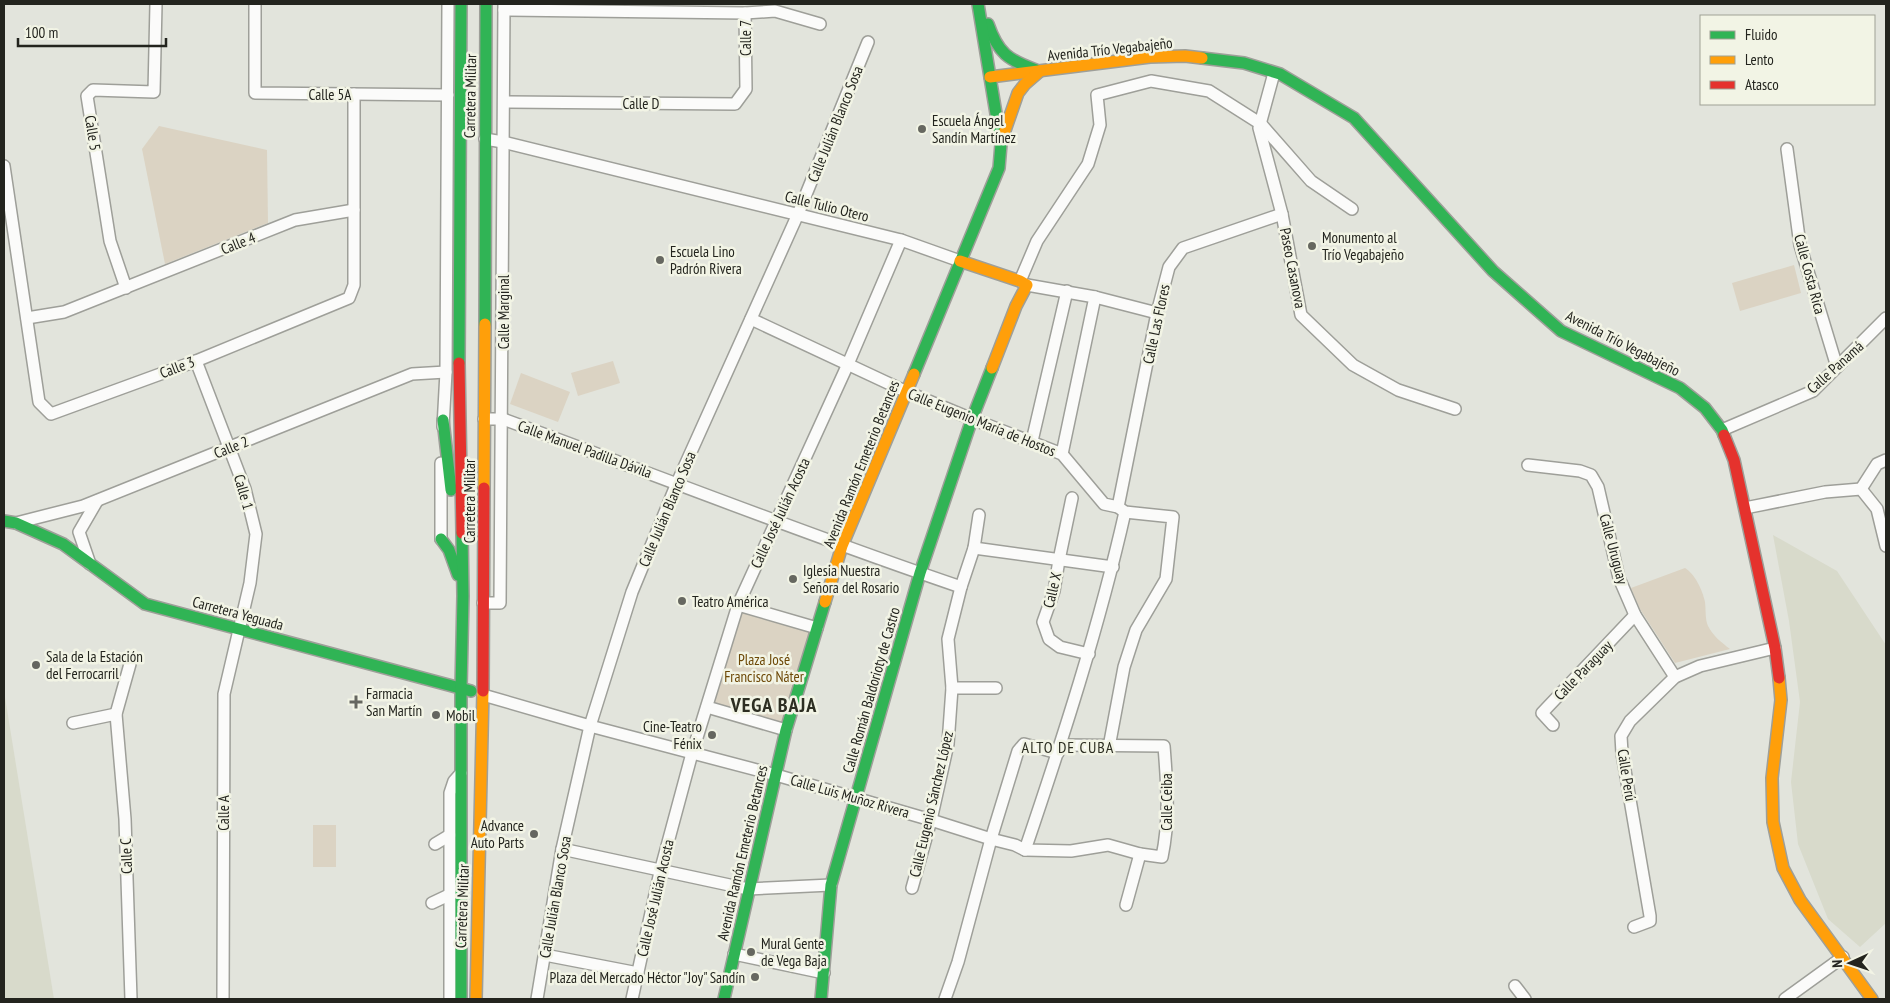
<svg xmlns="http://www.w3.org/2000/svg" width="1890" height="1003" font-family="'PT Sans Narrow',sans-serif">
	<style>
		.built { fill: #d8dacb }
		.green { fill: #dbd3c3 }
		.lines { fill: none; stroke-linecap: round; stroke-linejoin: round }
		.street-casing { stroke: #9e9f99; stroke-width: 14 }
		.fast-casing { stroke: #9e9f99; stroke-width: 14 }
		.slow-casing { stroke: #9e9f99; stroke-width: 14 }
		.jam-casing { stroke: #9e9f99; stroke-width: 14 }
		.street { stroke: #fbfbfa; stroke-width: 11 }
		.fast { stroke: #30b455; stroke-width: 11 }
		.slow { stroke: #ff9f0a; stroke-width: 11 }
		.jam { stroke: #e5322d; stroke-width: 11 }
		.poi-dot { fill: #666760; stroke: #f2f4e5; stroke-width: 2 }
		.labels { text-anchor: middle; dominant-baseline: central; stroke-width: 5; stroke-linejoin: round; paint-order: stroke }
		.street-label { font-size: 15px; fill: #23241e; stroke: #f2f4e5 }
		.poi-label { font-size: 15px; fill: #23241e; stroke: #f2f4e5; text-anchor: start }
		.park-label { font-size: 15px; fill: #6d4807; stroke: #f2f4e5 }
		.neighbourhood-label { font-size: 16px; letter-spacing: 1px; fill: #2d2e22; stroke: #f2f4e5 }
		.district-label { font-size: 20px; font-weight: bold; letter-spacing: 1px; fill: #2d2e22; stroke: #f2f4e5 }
	</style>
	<rect width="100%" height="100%" fill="#e2e4dc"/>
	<g class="built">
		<polygon points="1773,535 1837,571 1886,645 1886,923 1860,947 1828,919 1798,844 1791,782 1800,702 1789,621"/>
		<polygon points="4,691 54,999 4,999"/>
	</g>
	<g class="green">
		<polygon points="159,126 267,150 268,223 165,264 142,149"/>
		<polygon points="1794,265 1801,293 1740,311 1732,283"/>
		<polygon points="613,361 620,383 578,396 571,373"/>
		<polygon points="521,373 570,392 558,422 510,404"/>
		<path d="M1685,568C1695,574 1703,591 1705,602C1706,610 1705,619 1708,626C1713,636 1721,642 1730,649L1675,663L1640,609L1631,588Z"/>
		<polygon points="742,608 814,631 785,727 713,704"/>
		<rect x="313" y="825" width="23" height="42"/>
	</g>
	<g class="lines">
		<defs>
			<g id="street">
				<polyline points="255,4 255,93 448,95"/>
				<polyline points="504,10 745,13 775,11 820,24"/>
				<polyline points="1274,73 1259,128 1282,214 1301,315 1353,365 1398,390 1455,409"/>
				<polyline points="504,102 735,104 746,89 745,13"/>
				<polyline points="485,139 503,142 901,240 960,261"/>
				<polyline points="1787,149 1800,245 1837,367"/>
				<polyline points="4,166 39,402 51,414 196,361 349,298 354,285 354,94"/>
				<polyline points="1020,281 1037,241 1088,164 1100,125 1097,95 1151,81 1209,91 1261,124 1311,181 1352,209"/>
				<polyline points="1027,285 1095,297 1157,313"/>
				<polyline points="126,288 110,241 87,96 93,90 154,92 156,4"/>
				<polyline points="27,318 64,312 295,220 354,210"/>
				<polyline points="751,319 907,392 972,419 1062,454 1104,504 1118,507 1125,512 1173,517 1166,579 1136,630 1124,667 1109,747"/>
				<polyline points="196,361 245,489 256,534 250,583 224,694 223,999"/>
				<path d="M484,419H503C656,475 807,535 961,587"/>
				<polyline points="443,427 446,372 448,4"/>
				<polyline points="1722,430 1813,391 1886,318"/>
				<polyline points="1032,441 1067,291"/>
				<polyline points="1062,454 1095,297"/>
				<polyline points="1528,465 1580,471 1591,475 1598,487 1619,578 1635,615 1675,677"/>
				<polyline points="1861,489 1877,464 1886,460"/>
				<polyline points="1072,498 1059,560 1054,591 1043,622 1049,639 1060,647 1089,654"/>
				<polyline points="1118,507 1157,313 1169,267 1183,248 1282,214"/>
				<polyline points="1745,508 1825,492 1861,489 1877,509 1886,546"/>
				<polyline points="16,523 83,506 412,374 446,372"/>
				<polyline points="441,539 441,463"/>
				<polyline points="974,548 1113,567"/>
				<polyline points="90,564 79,532 97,501"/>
				<polyline points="483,603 500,603 504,4"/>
				<polyline points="738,605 817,628"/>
				<polyline points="130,664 116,714 125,819 131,999"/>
				<polyline points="952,688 996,688"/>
				<path d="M483,695L590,726L776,775L931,820L991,839L1015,845L1025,850L1071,851L1108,845L1140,854L1162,857C1170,819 1167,784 1164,746L1061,745"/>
				<polyline points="707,707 786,730"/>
				<polyline points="73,723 116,714"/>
				<polyline points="1553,725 1542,713 1635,615"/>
				<polyline points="435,844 450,835"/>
				<polyline points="562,849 748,889 831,885"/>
				<path d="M1025,850C1063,738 1099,627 1125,512"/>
				<polyline points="912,888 931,820 948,744 952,688 948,639 961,587 974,548 979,515"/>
				<polyline points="432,903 451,894"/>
				<polyline points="1126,905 1140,854"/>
				<polyline points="1634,927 1650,921 1650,916 1622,753 1621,736 1630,721 1675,677 1700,666 1775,648"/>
				<polyline points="734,954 824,973"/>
				<polyline points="545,955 638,973"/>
				<polyline points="1515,986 1525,999"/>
				<polyline points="450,999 450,793 454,781 461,773"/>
				<polyline points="537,999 562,849 590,726 632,592 677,483 798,214 868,42"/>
				<polyline points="632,999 660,872 691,757 738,605 848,364 901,240"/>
				<polyline points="945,999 958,962 991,839 1018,751 1024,744 1058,753"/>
				<polyline points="1785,999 1843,957"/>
			</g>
			<g id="fast">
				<path d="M988,24C998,53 1008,60 1036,70"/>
				<polyline points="1202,58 1244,63 1280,74 1354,118 1493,271 1561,331 1680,388 1705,408 1722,430 1724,435"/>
				<polyline points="485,324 486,4"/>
				<polyline points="459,363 461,4"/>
				<polyline points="914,374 999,168 1001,144 978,4"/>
				<polyline points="443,420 451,490"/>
				<polyline points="4,521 16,523 63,544 145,604 471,691"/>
				<polyline points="441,539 449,550 458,575"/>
				<polyline points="461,999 461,688 463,596 462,533"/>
				<polyline points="724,999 786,730 825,602"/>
				<polyline points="821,999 831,885 920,573 972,419 992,368"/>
			</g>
			<g id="slow">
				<polyline points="990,77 1150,57 1185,56 1202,58"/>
				<polyline points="1002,139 1018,93 1025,84 1040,71"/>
				<polyline points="960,261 1020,281 1027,285 1016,306 992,368"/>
				<polyline points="484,488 485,324"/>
				<polyline points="825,602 842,546 914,374"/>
				<polyline points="1779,678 1781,700 1772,778 1773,822 1783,868 1800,900 1872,999"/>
				<polyline points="476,999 483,691"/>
			</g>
			<g id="jam">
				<polyline points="459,363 462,533"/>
				<polyline points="1724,435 1734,460 1775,648 1779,678"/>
				<polyline points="483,691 484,488"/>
			</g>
		</defs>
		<use href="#street" class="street-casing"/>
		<use href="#fast" class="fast-casing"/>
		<use href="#slow" class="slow-casing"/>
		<use href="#jam" class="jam-casing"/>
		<use href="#street" class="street"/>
		<use href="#fast" class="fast"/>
		<use href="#slow" class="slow"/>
		<use href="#jam" class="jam"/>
	</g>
	<g class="poi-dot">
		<circle cx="922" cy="129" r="5"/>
		<circle cx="1312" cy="246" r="5"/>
		<circle cx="660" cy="260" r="5"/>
		<circle cx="793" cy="579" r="5"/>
		<circle cx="682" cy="601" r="5"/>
		<circle cx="36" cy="665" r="5"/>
		<path d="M353.5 694.5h5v5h5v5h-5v5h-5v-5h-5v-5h5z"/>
		<circle cx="436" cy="715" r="5"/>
		<circle cx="712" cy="735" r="5"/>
		<circle cx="534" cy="834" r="5"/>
		<circle cx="751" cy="952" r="5"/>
		<circle cx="755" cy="977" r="5"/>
	</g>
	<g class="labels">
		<g class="street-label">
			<text transform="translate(745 38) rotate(-90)">Calle 7</text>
			<text transform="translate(1110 49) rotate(-6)">Avenida Trío Vegabajeño</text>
			<text x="330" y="94">Calle 5A</text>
			<text transform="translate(470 96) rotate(-89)">Carretera Militar</text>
			<text x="641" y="103">Calle D</text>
			<text transform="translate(835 124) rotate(-68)">Calle Julián Blanco Sosa</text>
			<text transform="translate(93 133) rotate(81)">Calle 5</text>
			<text transform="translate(827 206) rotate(14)">Calle Tulio Otero</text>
			<text transform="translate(238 243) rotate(-22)">Calle 4</text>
			<text transform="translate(1293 268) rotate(79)">Paseo Casanova</text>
			<text transform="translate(1810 274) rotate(75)">Calle Costa Rica</text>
			<text transform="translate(503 312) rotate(-90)">Calle Marginal</text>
			<text transform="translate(1156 324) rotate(-78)">Calle Las Flores</text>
			<text transform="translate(1623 343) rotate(27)">Avenida Trío Vegabajeño</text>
			<text transform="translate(177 367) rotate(-21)">Calle 3</text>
			<text transform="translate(1835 367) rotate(-42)">Calle Panamá</text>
			<text transform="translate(982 422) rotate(22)">Calle Eugenio María de Hostos</text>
			<text transform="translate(231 447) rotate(-22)">Calle 2</text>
			<text transform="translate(585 449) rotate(20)">Calle Manuel Padilla Dávila</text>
			<text transform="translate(861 464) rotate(-68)">Avenida Ramón Emeterio Betances</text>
			<text transform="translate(244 492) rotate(74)">Calle 1</text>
			<text transform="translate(469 501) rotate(-90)">Carretera Militar</text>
			<text transform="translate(667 509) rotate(-67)">Calle Julián Blanco Sosa</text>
			<text transform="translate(780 513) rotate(-65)">Calle José Julián Acosta</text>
			<text transform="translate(1614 549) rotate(75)">Calle Uruguay</text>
			<text transform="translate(1052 590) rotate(-77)">Calle X</text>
			<text transform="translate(238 613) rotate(15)">Carretera Yeguada</text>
			<text transform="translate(1583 670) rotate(-46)">Calle Paraguay</text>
			<text transform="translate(871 690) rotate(-74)">Calle Román Baldorioty de Castro</text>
			<text transform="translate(1627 775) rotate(81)">Calle Perú</text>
			<text transform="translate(850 796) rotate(16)">Calle Luis Muñoz Rivera</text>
			<text transform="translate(1166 802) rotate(-90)">Calle Ceiba</text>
			<text transform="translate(931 804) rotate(-77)">Calle Eugenio Sánchez López</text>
			<text transform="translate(223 813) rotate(-90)">Calle A</text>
			<text transform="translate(742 853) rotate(-77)">Avenida Ramón Emeterio Betances</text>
			<text transform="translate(126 856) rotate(-92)">Calle C</text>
			<text transform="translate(555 897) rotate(-80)">Calle Julián Blanco Sosa</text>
			<text transform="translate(655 898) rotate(-77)">Calle José Julián Acosta</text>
			<text transform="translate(462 906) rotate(-88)">Carretera Militar</text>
		</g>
		<g class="poi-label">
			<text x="932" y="120">Escuela Ángel<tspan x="932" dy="17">Sandín Martínez</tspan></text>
			<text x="1322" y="237">Monumento al<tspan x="1322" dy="17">Trío Vegabajeño</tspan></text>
			<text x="670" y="251">Escuela Lino<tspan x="670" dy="17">Padrón Rivera</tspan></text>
			<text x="803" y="570">Iglesia Nuestra<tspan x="803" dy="17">Señora del Rosario</tspan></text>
			<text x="692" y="601">Teatro América</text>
			<text x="46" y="656">Sala de la Estación<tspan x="46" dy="17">del Ferrocarril</tspan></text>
			<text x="366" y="693">Farmacia<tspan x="366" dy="17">San Martín</tspan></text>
			<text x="446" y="715">Mobil</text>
			<text x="702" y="726" text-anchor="end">Cine-Teatro<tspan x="702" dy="17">Fénix</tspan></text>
			<text x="524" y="825" text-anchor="end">Advance<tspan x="524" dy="17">Auto Parts</tspan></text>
			<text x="761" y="943">Mural Gente<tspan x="761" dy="17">de Vega Baja</tspan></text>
			<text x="745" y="977" text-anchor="end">Plaza del Mercado Héctor "Joy" Sandín</text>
		</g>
		<g class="park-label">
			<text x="764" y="659">Plaza José<tspan x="764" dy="17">Francisco Náter</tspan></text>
		</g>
		<g class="neighbourhood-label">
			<text x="1068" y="747">ALTO DE CUBA</text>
		</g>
		<g class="district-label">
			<text x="774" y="705">VEGA BAJA</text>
		</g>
	</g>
	<rect width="1890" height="1003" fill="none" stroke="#23241e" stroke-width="10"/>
	<rect x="1700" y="15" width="175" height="90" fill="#f2f4e5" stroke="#9fa195"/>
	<rect x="1710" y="31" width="25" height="8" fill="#30b455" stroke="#9fa195"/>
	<text x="1745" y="40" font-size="15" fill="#23241e">Fluido</text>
	<rect x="1710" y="56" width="25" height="8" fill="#ff9f0a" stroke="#9fa195"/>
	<text x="1745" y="65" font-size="15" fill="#23241e">Lento</text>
	<rect x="1710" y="81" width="25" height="8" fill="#e5322d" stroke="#9fa195"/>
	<text x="1745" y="90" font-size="15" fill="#23241e">Atasco</text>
	<g transform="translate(1850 963) rotate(267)" stroke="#f2f4e5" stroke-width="4" paint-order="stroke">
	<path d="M0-4L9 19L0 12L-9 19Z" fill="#23241e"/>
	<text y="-8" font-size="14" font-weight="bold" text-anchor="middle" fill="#23241e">N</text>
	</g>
	<path d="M18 38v8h148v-8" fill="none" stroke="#23241e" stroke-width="2.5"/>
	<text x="25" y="38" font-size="15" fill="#23241e" stroke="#f2f4e5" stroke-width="4" paint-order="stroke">100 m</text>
</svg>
